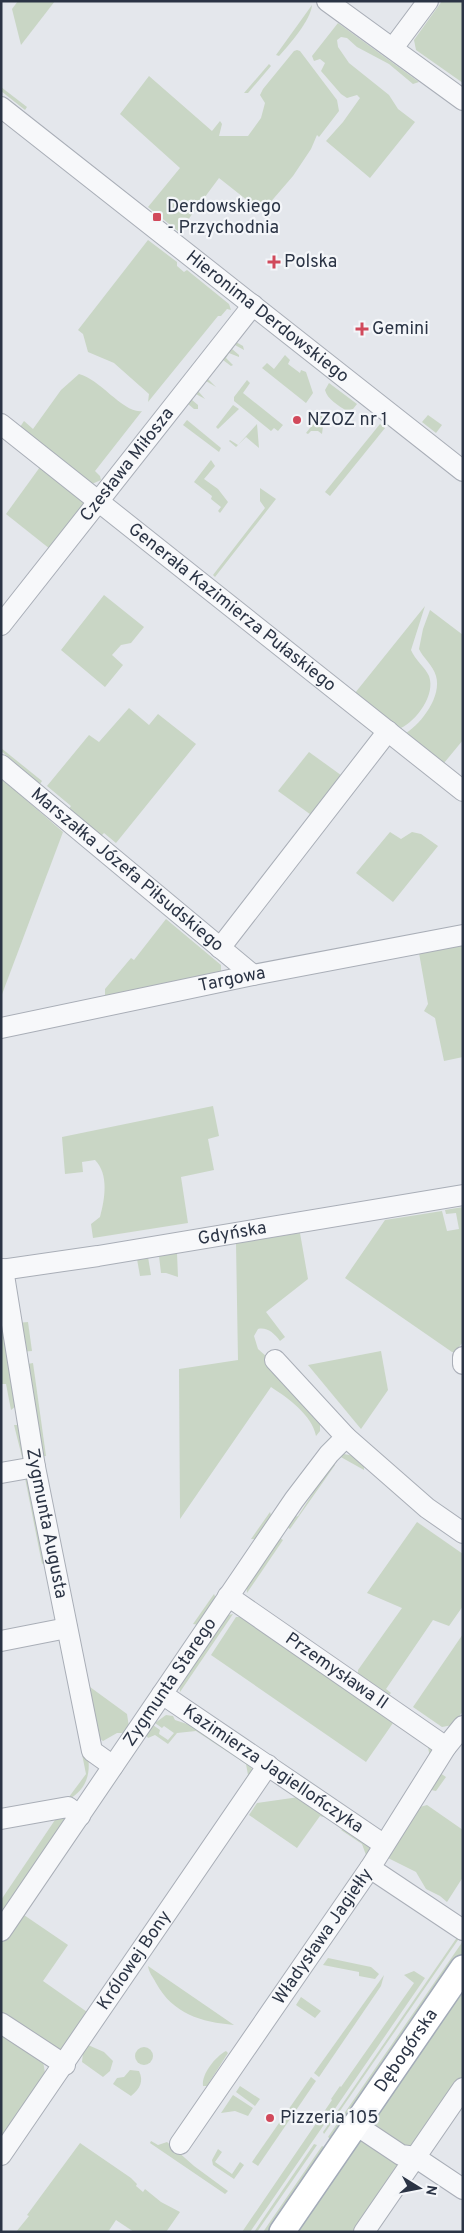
<svg xmlns="http://www.w3.org/2000/svg" width="464" height="2233" font-family="Overpass,sans-serif">
	<style>
		.green { fill: #c9d6c5 }
		.lines { fill: none; stroke-linecap: round; stroke-linejoin: round }
		.minor-casing { stroke: #a9aeb7; stroke-width: 22 }
		.major-casing { stroke: #a3abb8; stroke-width: 28 }
		.minor { stroke: #f7f8fa; stroke-width: 20 }
		.major { stroke: #fff; stroke-width: 25 }
		.poi-dot { fill: #d1495b; stroke: #f4f6f9; stroke-width: 2 }
		.labels { text-anchor: middle; dominant-baseline: central; stroke-width: 4.5; stroke-linejoin: round; paint-order: stroke }
		.poi-label { font-size: 18px; fill: #2b3445; stroke: #f4f6f9; text-anchor: start }
		.street-label { font-size: 18px; fill: #2b3445; stroke: #f4f6f9 }
	</style>
	<rect width="100%" height="100%" fill="#e4e7ec"/>
	<g class="green">
		<polygon points="18,1 55,1 21,45 12,9"/>
		<polygon points="442,1 463,1 463,83 416,50 414,40"/>
		<path d="M312,5C311,20 289,45 279,56L276,55Z"/>
		<polygon points="338,23 419,82 413,84 389,64 357,47 347,38 341,37 337,40 338,47 349,63 389,95 398,109 415,122 370,178 326,141 343,122 360,98 357,95 347,98 341,94 321,71 325,63 320,59 314,61 312,56"/>
		<polygon points="297,50 300,51 337,100 339,111 319,137 317,135 311,149 293,176 262,212 219,178 179,232 148,207 180,168 120,114 149,76 212,131 220,121 222,124 219,136 248,136 261,118 265,103 260,95 263,89 294,51"/>
		<polygon points="269,64 271,66 248,93 244,93"/>
		<polygon points="1,87 27,107 25,110 1,91"/>
		<polygon points="148,240 177,262 177,266 184,272 187,270 229,304 231,310 227,309 221,316 218,316 148,402 149,394 114,363 88,352 83,334 78,330"/>
		<polygon points="236,342 243,346 244,350 235,345 232,349 239,355 239,357 229,353 226,358 233,365 231,366 223,360 208,379 216,387 206,381 198,391 205,399 196,394 192,400 198,405 198,409 194,409 187,403"/>
		<polygon points="285,355 290,360 288,364 300,373 301,370 306,372 313,393 306,403 262,368 267,363 274,369"/>
		<path d="M79,374C100,379 124,414 142,411L95,471L100,476L101,480L92,484L20,427L24,421L33,429L61,390Z"/>
		<polygon points="247,380 250,383 243,393 283,425 278,431 274,428 271,431 234,401 234,397"/>
		<path d="M329,383L357,404L353,409L347,411C339,406 327,399 325,390Z"/>
		<polygon points="233,405 239,409 218,429 216,427"/>
		<polygon points="320,415 324,418 322,434 318,431 311,431 308,434 306,433"/>
		<polygon points="428,415 442,425 436,433 422,422"/>
		<polygon points="187,420 221,448 219,452 183,425"/>
		<polygon points="257,424 259,448 246,437 236,447 229,441 230,440 238,445"/>
		<polygon points="380,424 385,428 330,496 325,492"/>
		<polygon points="211,460 215,466 204,479 218,489 228,502 220,513 218,511 221,507 211,499 212,496 194,482"/>
		<polygon points="40,467 83,501 83,506 50,549 6,514"/>
		<polygon points="260,488 276,499 215,577 213,575 265,508 260,501"/>
		<polygon points="104,595 144,627 131,643 121,645 112,655 123,665 105,687 61,650"/>
		<path d="M425,606L411,650C415,660 425,667 429,676C436,695 416,721 401,728L355,693Z"/>
		<path d="M430,610L463,635V740L444,763L406,733C422,723 442,696 436,676C433,665 423,658 419,649L423,629Z"/>
		<polygon points="129,708 149,725 158,714 196,744 116,843 104,833 101,836 69,809 71,806 47,786 89,735 99,742"/>
		<polygon points="1,748 42,781 40,784 1,751"/>
		<polygon points="309,752 345,778 314,817 278,791"/>
		<polygon points="1,778 63,832 1,997"/>
		<polygon points="390,832 401,839 412,832 421,834 438,846 393,902 356,873"/>
		<polygon points="166,919 221,965 221,974 105,997 105,989 131,958 134,960"/>
		<polygon points="463,945 463,1057 444,1061 435,1018 424,1011 428,1004 419,953"/>
		<path d="M213,1106L219,1136L208,1139L214,1170L181,1177L188,1223L93,1238L91,1224L100,1217C105,1199 109,1174 95,1160L82,1162L83,1172L65,1174L62,1137Z"/>
		<polygon points="463,1207 463,1342 455,1352 452,1352 345,1278 385,1220 442,1211 447,1231 459,1229 456,1213 446,1214 445,1210"/>
		<path d="M300,1233L308,1279L266,1312L285,1337L280,1341C274,1333 267,1327 258,1329L254,1336L258,1349L267,1357L320,1423V1431L316,1436C312,1415 288,1398 271,1387L180,1519L179,1369L238,1360L236,1243Z"/>
		<polygon points="177,1253 178,1277 166,1273 161,1273 159,1256"/>
		<polygon points="148,1257 151,1275 140,1276 137,1259"/>
		<polygon points="1,1305 9,1341 9,1373 16,1406 11,1410 6,1384 1,1384"/>
		<polygon points="28,1322 32,1351 20,1352 17,1323"/>
		<polygon points="381,1351 388,1390 361,1429 308,1365"/>
		<polygon points="33,1363 46,1456 37,1457 22,1365"/>
		<polygon points="14,1425 19,1425 26,1452 23,1461"/>
		<polygon points="344,1454 354,1456 364,1462 364,1470 339,1456"/>
		<polygon points="333,1462 335,1465 290,1529 287,1527 290,1518 298,1516 313,1493 311,1487"/>
		<polygon points="29,1477 48,1561 42,1564 25,1478"/>
		<polygon points="270,1512 272,1518 259,1539 251,1539"/>
		<polygon points="417,1522 463,1554 463,1606 449,1626 433,1620 386,1689 391,1693 388,1696 358,1678 358,1670 402,1608 367,1593"/>
		<polygon points="280,1538 283,1540 247,1593 246,1584"/>
		<polygon points="214,1594 217,1601 200,1625 193,1624"/>
		<polygon points="233,1614 180,1692 179,1681 224,1616"/>
		<polygon points="236,1617 243,1617 434,1748 430,1758 428,1747 393,1723 366,1762 211,1655"/>
		<polygon points="463,1634 463,1711 453,1725 442,1727 413,1707"/>
		<polygon points="90,1687 127,1714 129,1727 124,1733 117,1733 103,1741 94,1734"/>
		<polygon points="166,1715 173,1716 175,1720 196,1727 250,1763 253,1773 247,1783 244,1781 248,1775 246,1764 196,1731 177,1733 168,1744 155,1735 148,1738 146,1735 153,1725 160,1730 159,1734 168,1740 174,1733 164,1726 162,1728 155,1723"/>
		<path d="M79,1739H85C91,1765 93,1787 66,1801L86,1774Z"/>
		<polygon points="440,1773 446,1777 436,1791 431,1790"/>
		<polygon points="299,1797 322,1812 323,1817 320,1816 297,1848 249,1815 257,1803"/>
		<polygon points="427,1805 463,1830 463,1877 447,1902 440,1896 426,1889 416,1872 388,1858 386,1854 420,1807"/>
		<polygon points="57,1817 64,1817 65,1820 1,1923 1,1900"/>
		<polygon points="343,1829 370,1847 369,1857 366,1855 362,1844 341,1830"/>
		<polygon points="21,1913 68,1945 43,1981 90,2014 62,2050 1,2016 1,1942"/>
		<polygon points="458,1936 460,1937 324,2134 323,2132"/>
		<polygon points="463,1941 463,1955 334,2142 328,2137"/>
		<polygon points="328,1958 371,1967 379,1974 375,1979 359,1976 359,1972 323,1965"/>
		<path d="M148,1966L234,2025C201,2022 173,2014 156,1983C153,1977 149,1973 148,1966Z"/>
		<polygon points="414,1971 425,1978 250,2232 242,2232 332,2100 331,2099 340,2086 341,2087 414,1983 404,1975"/>
		<polygon points="384,1975 381,1986 319,2077 314,2073"/>
		<polygon points="463,1985 463,2080 354,2232 292,2232"/>
		<polygon points="301,1997 321,2011 315,2018 296,2005"/>
		<polygon points="1,2031 43,2061 45,2073 1,2137"/>
		<polygon points="88,2045 104,2052 113,2061 110,2071 103,2077 82,2062 83,2052"/>
		<circle cx="144" cy="2056" r="9"/>
		<path d="M226,2051L228,2053L207,2086H203C201,2074 216,2056 226,2051Z"/>
		<path d="M130,2070L139,2071C144,2081 140,2089 131,2096L113,2084L117,2078L124,2077Z"/>
		<polygon points="311,2077 316,2081 258,2166 252,2162"/>
		<polygon points="240,2086 260,2099 255,2106 236,2092"/>
		<polygon points="233,2095 253,2108 248,2116 235,2111 221,2113"/>
		<polygon points="151,2141 158,2145 167,2142 194,2166 228,2191 225,2194 150,2143"/>
		<polygon points="80,2143 131,2178 137,2184 136,2186 143,2192 145,2189 161,2202 180,2212 166,2232 134,2232 116,2220 108,2232 16,2232 29,2216 27,2215"/>
		<polygon points="314,2144 317,2145 257,2232 254,2232"/>
		<polygon points="322,2146 326,2148 271,2232 263,2232"/>
		<polygon points="218,2149 222,2152 215,2162 232,2174 240,2162 244,2165 234,2179 213,2165 212,2160"/>
	</g>
	<g class="lines">
		<defs>
			<g id="minor">
				<polyline points="327,1 463,100"/>
				<polyline points="393,48 428,1"/>
				<path id="s1" d="M1,107L463,471"/>
				<path id="s2" d="M1,424L463,791"/>
				<path id="s3" d="M1,625L253,305"/>
				<path id="s4" d="M1,765L253,975"/>
				<polyline points="220,948 388,731"/>
				<path id="s5" d="M1,1028L253,975L463,935"/>
				<path id="s6" d="M3,1269L35,1467L92,1751L113,1766"/>
				<path id="s7" d="M1,1270L98,1256L463,1195"/>
				<polyline points="463,1357 463,1364"/>
				<polyline points="275,1360 346,1437 427,1508 463,1533"/>
				<polyline points="1,1473 35,1467"/>
				<path id="s8" d="M228,1596L446,1747"/>
				<polyline points="1,1641 67,1628"/>
				<path id="s9" d="M162,1694L383,1844"/>
				<polyline points="1,1819 68,1807 80,1816"/>
				<polyline points="370,1868 463,1930"/>
				<path id="s10" d="M1,1931L294,1500L329,1454L346,1437"/>
				<polyline points="1,2023 65,2065"/>
				<polyline points="356,2125 401,2155 415,2157 463,2189"/>
				<path id="s11" d="M180,2144L370,1868L446,1747L463,1726"/>
				<path id="s12" d="M1,2155L268,1765"/>
				<polyline points="364,2232 463,2088"/>
			</g>
			<g id="major">
				<path id="s13" d="M282,2232L463,1968"/>
			</g>
		</defs>
		<use href="#minor" class="minor-casing"/>
		<use href="#major" class="major-casing"/>
		<use href="#minor" class="minor"/>
		<use href="#major" class="major"/>
	</g>
	<g class="poi-dot">
		<rect x="152" y="212" width="10" height="10" rx="2.5"/>
		<path d="M271.5 254.5h5v5h5v5h-5v5h-5v-5h-5v-5h5z"/>
		<path d="M359.5 321.5h5v5h5v5h-5v5h-5v-5h-5v-5h5z"/>
		<circle cx="297" cy="420" r="5"/>
		<circle cx="270" cy="2118" r="5"/>
	</g>
	<g class="labels">
		<g class="poi-label">
			<text x="167" y="207">Derdowskiego<tspan x="167" dy="21">- Przychodnia</tspan></text>
			<text x="284" y="262">Polska</text>
			<text x="372" y="329">Gemini</text>
			<text x="307" y="420">NZOZ nr 1</text>
			<text x="280" y="2118">Pizzeria 105</text>
		</g>
		<g class="street-label">
			<text stroke="none"><textPath href="#s1" startOffset="339">Hieronima Derdowskiego</textPath></text>
			<text stroke="none"><textPath href="#s3" startOffset="204">Czesława Miłosza</textPath></text>
			<text stroke="none"><textPath href="#s2" startOffset="295">Generała Kazimierza Pułaskiego</textPath></text>
			<text stroke="none"><textPath href="#s4" startOffset="164">Marszałka Józefa Piłsudskiego</textPath></text>
			<text stroke="none"><textPath href="#s5" startOffset="236">Targowa</textPath></text>
			<text stroke="none"><textPath href="#s7" startOffset="234">Gdyńska</textPath></text>
			<text stroke="none"><textPath href="#s6" startOffset="258">Zygmunta Augusta</textPath></text>
			<text stroke="none"><textPath href="#s8" startOffset="132">Przemysława II</textPath></text>
			<text stroke="none"><textPath href="#s10" startOffset="301">Zygmunta Starego</textPath></text>
			<text stroke="none"><textPath href="#s9" startOffset="134">Kazimierza Jagiellończyka</textPath></text>
			<text stroke="none"><textPath href="#s11" startOffset="252">Władysława Jagiełły</textPath></text>
			<text stroke="none"><textPath href="#s12" startOffset="236">Królowej Bony</textPath></text>
			<text stroke="none"><textPath href="#s13" startOffset="220">Dębogórska</textPath></text>
		</g>
	</g>
	<rect width="464" height="2233" fill="none" stroke="#2b3445" stroke-width="5"/>
	<g transform="translate(419 2188) rotate(100)" stroke="#f4f6f9" stroke-width="4" paint-order="stroke">
	<path d="M0-4L9 19L0 12L-9 19Z" fill="#2b3445"/>
	<text y="-8" font-size="14" font-weight="bold" text-anchor="middle" fill="#2b3445">N</text>
	</g>
</svg>
